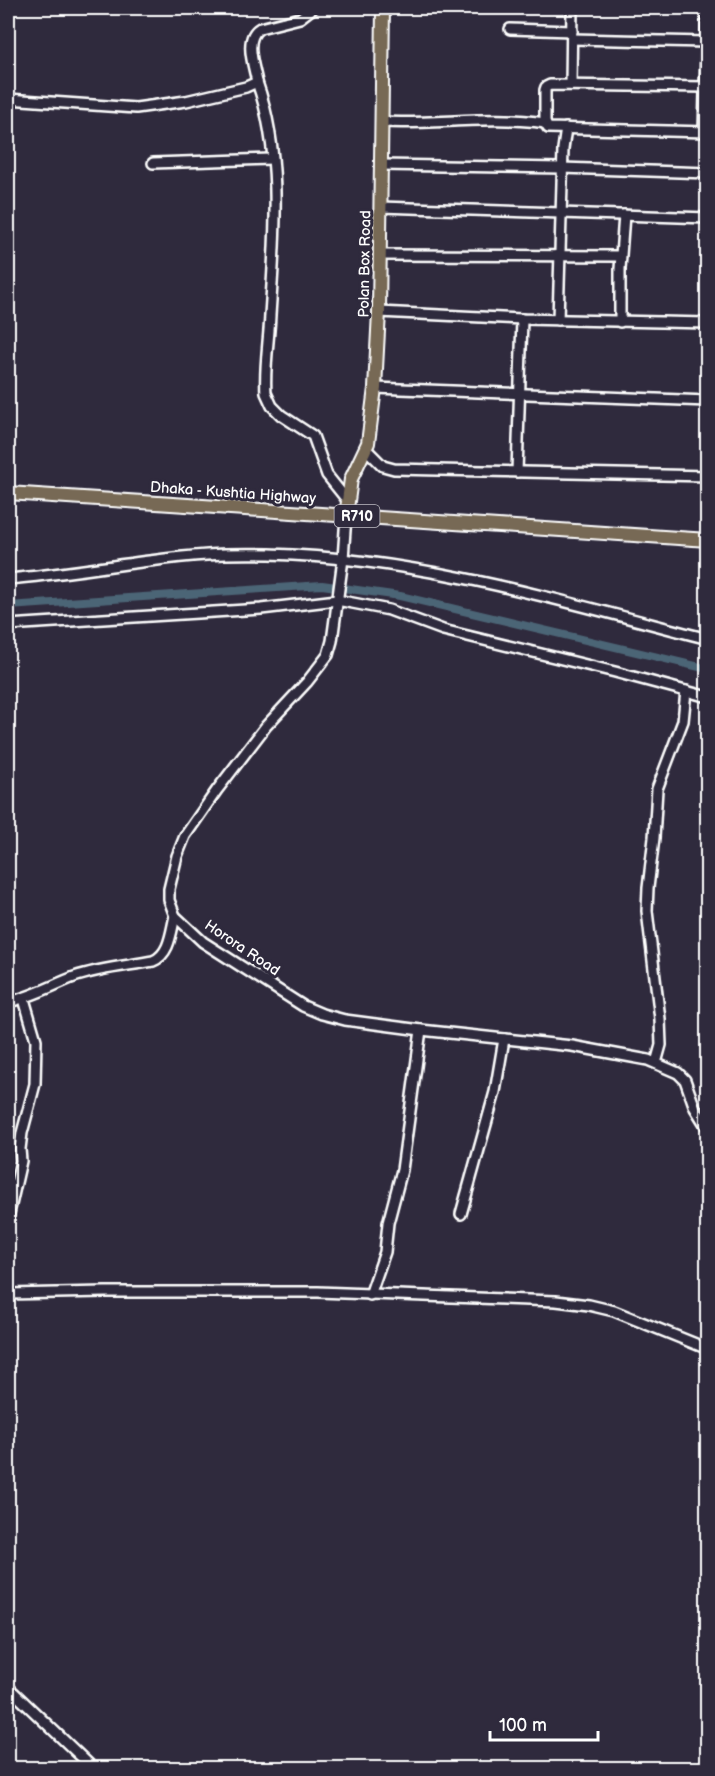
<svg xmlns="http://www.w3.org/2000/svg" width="715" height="1776" font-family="'Balsamiq Sans',sans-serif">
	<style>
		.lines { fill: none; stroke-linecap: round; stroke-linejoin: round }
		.canal { stroke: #4c6576; stroke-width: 8 }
		.minor-casing { stroke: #fff; stroke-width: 14 }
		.major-casing { stroke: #fff; stroke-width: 16 }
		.minor { stroke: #2f2a3d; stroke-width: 9 }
		.major { stroke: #776954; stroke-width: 12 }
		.labels { text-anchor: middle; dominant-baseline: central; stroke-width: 6; stroke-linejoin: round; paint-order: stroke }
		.shield { fill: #2f2a3d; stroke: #c1bfc5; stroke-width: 1.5 }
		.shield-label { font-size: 14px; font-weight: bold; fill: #fff }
		.street-label { font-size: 15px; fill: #fff; stroke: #2f2a3d }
	</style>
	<rect width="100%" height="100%" fill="#2f2a3d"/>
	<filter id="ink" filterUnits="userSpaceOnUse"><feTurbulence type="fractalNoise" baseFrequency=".0167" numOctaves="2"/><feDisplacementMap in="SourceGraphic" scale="12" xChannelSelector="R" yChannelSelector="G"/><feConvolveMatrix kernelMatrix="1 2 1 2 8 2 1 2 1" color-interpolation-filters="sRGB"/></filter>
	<g filter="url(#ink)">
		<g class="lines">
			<polyline class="canal" points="8,606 322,585 400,596 708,669"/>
			<defs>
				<g id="minor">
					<polyline points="510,29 572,31"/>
					<polyline points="572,39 706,42"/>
					<path d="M257,82C283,155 275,238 270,315C269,341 264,368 266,393L272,406L281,415L313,436L327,475L347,500"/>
					<polyline points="571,85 572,8"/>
					<polyline points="708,87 550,85 546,87 545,90 545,123 548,128 708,132"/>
					<path d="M8,99L136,108L186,101L246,87L257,82C254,66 243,38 260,28L300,18L313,8"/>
					<path d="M381,122C435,125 491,115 545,123"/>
					<polyline points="704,132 707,8"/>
					<polyline points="153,163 272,159"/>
					<polyline points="381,165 562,168 708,173"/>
					<polyline points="380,207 708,218"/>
					<polyline points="379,255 620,256"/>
					<polyline points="379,312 522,319 708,323"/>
					<polyline points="558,320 563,149 566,128"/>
					<polyline points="620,322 620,269 624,215"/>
					<polyline points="375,388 708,401"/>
					<polyline points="366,449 383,466 394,469 708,476"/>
					<polyline points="517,472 522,319"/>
					<polyline points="346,516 343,559 332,641 328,655 307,682 266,726 217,790 185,836 177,856 169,889 169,900 175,916 203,942 303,1006 322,1014 345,1020 421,1030 572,1046 648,1060 678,1073 685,1080 695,1108 708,1129"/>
					<path d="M8,579C80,573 152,557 225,554C389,549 550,598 708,639"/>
					<polyline points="8,625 261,609 337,600 389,610 443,630 615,672 708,697"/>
					<path d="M8,1002C32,997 51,986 74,977C100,968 126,966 153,961C170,954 171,932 175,916"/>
					<polyline points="656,1063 661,1045 660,1019 647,911 648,888 654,838 657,789 683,721 686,691"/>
					<polyline points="461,1214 495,1092 504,1039"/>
					<polyline points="8,1218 21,1161 20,1149 22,1133 35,1084 36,1040 24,999"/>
					<polyline points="8,1294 105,1292 318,1292 556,1301 589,1305 614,1311 708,1349"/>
					<polyline points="370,1295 385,1252 388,1223 402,1170 421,1030"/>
					<polyline points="8,1687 93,1768"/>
				</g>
				<g id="major">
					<polyline points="8,493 708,540"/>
					<polyline points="346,516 351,479 368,443 375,388 379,312 383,8"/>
				</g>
			</defs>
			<use href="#minor" class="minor-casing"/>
			<use href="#major" class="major-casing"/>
			<use href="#minor" class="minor"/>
			<use href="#major" class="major"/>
		</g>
	</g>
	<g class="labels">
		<rect class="shield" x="334.5" y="505" width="45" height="22" rx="4.5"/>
		<g class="shield-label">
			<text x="357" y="516">R710</text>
		</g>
		<g class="street-label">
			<text transform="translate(365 264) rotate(-89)">Polan Box Road</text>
			<text transform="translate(233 493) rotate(4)">Dhaka - Kushtia Highway</text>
			<text transform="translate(242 948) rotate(34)">Horora Road</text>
		</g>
	</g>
	<rect width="715" height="1776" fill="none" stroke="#2f2a3d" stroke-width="30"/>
	<rect x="15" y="15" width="685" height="1746" fill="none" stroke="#fff" stroke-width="2" filter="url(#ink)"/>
	<path d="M490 1731v9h108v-9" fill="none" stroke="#ffffff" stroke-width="3"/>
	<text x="499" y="1731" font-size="18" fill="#ffffff" stroke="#2f2a3d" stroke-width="4.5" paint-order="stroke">100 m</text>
</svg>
